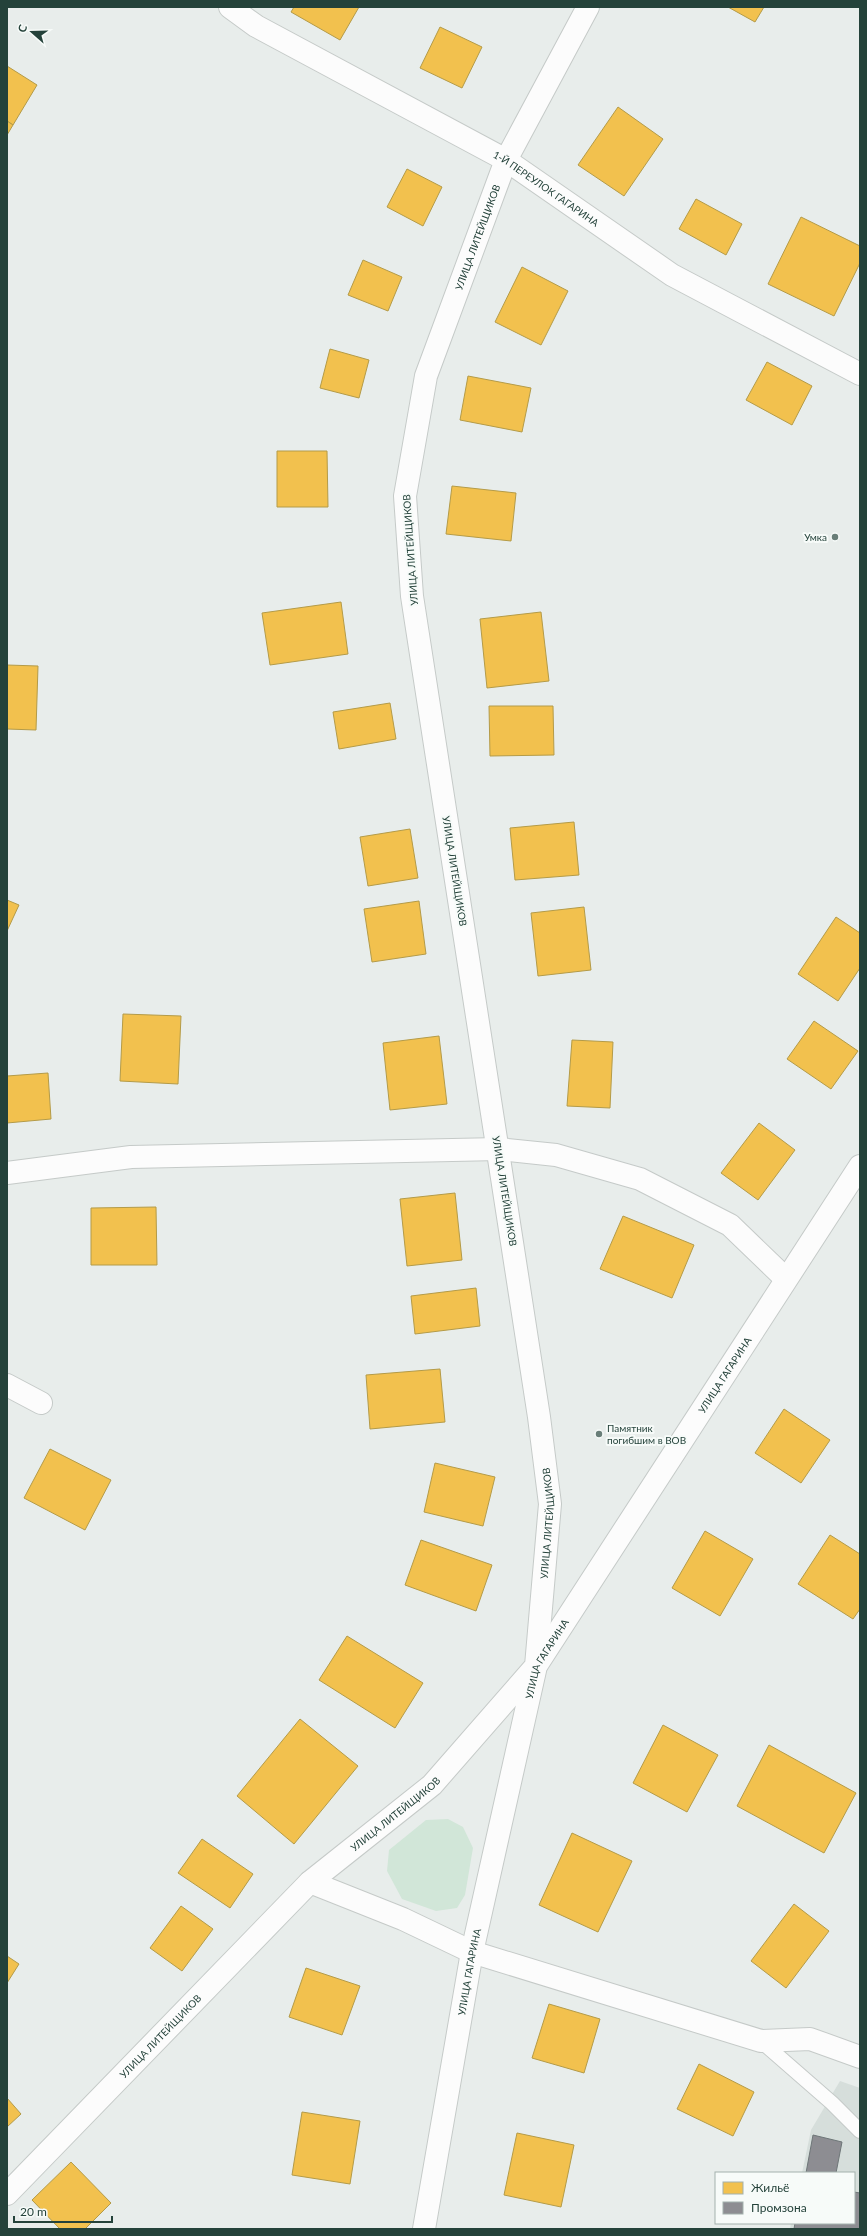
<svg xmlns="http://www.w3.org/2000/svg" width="867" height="2236" font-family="Lato,sans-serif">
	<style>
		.built { fill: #d6dedb }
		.green { fill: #d1e6d8 }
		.homes { fill: #f2c14e; stroke: #b49b48 }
		.industry { fill: #8d8d92; stroke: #6e7678 }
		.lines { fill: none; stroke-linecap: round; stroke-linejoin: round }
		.lane-casing { stroke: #c5cac8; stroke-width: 16 }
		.street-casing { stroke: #c5cac8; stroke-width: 24 }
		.lane { stroke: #fcfcfc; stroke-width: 14 }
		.street { stroke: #fcfcfc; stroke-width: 22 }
		.poi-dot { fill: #697e78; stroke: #f7fbf9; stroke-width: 1.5 }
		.labels { text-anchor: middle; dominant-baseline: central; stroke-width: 4; stroke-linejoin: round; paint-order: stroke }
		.street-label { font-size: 10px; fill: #24423a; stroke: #f7fbf9 }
		.poi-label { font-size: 10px; fill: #24423a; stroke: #f7fbf9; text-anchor: end }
	</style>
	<rect width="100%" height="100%" fill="#e8edeb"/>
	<polygon class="built" points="840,2081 860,2088 860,2229 790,2229 791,2223 854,2223 854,2173 802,2173 811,2130"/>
	<polygon class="green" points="448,1819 463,1827 473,1848 465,1895 457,1908 436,1911 402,1899 387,1871 389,1850 426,1820"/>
	<g class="homes">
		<polygon points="294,7 359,7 340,40 291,12"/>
		<polygon points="728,7 764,7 755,22"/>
		<polygon points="440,27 482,47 462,88 420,68"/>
		<polygon points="7,66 37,85 13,125 7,121"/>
		<polygon points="618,107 663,139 624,196 578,165"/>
		<polygon points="7,121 13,125 7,135"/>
		<polygon points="407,169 442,187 423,226 387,207"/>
		<polygon points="696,199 742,224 726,255 679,229"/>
		<polygon points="801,217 860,246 860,263 834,316 768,284"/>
		<polygon points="363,260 402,277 388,311 348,295"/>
		<polygon points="522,267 568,291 541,345 495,322"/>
		<polygon points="330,349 369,360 359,398 320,388"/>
		<polygon points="767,362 812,386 792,425 746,400"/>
		<polygon points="468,376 531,388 522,432 460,420"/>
		<polygon points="277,451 327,451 328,507 277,507"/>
		<polygon points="452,486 516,493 511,541 446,534"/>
		<polygon points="341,602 348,654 270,665 262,613"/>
		<polygon points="541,612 549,681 487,688 480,619"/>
		<polygon points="7,665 38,666 36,730 7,729"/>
		<polygon points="390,703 396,739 339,749 333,712"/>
		<polygon points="489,706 553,706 554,755 490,756"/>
		<polygon points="574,822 579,875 515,880 510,828"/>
		<polygon points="410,829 418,878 368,886 360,837"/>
		<polygon points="7,900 19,905 7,931"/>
		<polygon points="419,901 426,954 372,962 364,909"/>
		<polygon points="584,907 591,970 538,976 531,913"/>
		<polygon points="836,917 860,933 860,968 838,1001 798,974"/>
		<polygon points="123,1014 181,1016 178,1084 120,1081"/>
		<polygon points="814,1021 858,1051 831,1089 787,1059"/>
		<polygon points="439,1036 447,1104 390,1110 383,1043"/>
		<polygon points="572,1040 613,1042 610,1108 567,1106"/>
		<polygon points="48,1073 51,1119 7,1123 7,1076"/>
		<polygon points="759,1123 795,1150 758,1200 721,1173"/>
		<polygon points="455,1193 462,1260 407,1266 400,1199"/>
		<polygon points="156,1207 157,1265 91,1265 91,1208"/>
		<polygon points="623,1216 694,1245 672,1298 600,1269"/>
		<polygon points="476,1288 480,1326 415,1334 411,1296"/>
		<polygon points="440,1369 445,1422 370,1429 366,1375"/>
		<polygon points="784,1409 830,1440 801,1483 755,1453"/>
		<polygon points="50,1449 111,1480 85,1530 24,1498"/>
		<polygon points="435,1463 495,1477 483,1526 424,1512"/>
		<polygon points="705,1531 753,1559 720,1616 672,1588"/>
		<polygon points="830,1535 860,1554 860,1609 853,1619 798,1584"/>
		<polygon points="421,1540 492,1565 476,1611 405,1585"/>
		<polygon points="347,1636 423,1683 395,1728 319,1680"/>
		<polygon points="300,1719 358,1766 294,1844 237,1796"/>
		<polygon points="663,1725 718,1755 687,1812 633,1783"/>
		<polygon points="769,1745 856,1793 824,1853 737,1806"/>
		<polygon points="572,1833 632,1861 598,1932 539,1905"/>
		<polygon points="202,1839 253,1874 230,1908 178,1873"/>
		<polygon points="794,1904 829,1931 786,1988 751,1961"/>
		<polygon points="181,1906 213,1929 182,1971 150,1948"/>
		<polygon points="7,1956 19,1964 7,1983"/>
		<polygon points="306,1968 360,1986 342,2035 289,2017"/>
		<polygon points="549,2004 600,2019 584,2073 532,2058"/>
		<polygon points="699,2064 754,2092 733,2136 677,2109"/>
		<polygon points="7,2098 21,2114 7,2127"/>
		<polygon points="302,2112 360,2121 350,2184 292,2175"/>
		<polygon points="517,2133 574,2145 561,2207 504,2195"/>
		<polygon points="71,2162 111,2203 85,2229 60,2229 32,2200"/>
	</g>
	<g class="industry">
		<polygon points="813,2135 842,2142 836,2173 806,2173"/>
		<polygon points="854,2192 860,2193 860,2229 794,2229 795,2223 854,2223"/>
	</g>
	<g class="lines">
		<defs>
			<polyline id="lane" points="761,2041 832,2103 860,2131"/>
			<g id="street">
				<path id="s1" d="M230,7L256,26L506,160L672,275L860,374"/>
				<polyline points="7,1173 131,1157 499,1149 556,1155 640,1179 730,1225 786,1279"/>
				<polyline points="7,1385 41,1403"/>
				<polyline points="310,1882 403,1919 472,1952 761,2041 810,2039 860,2057"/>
				<path id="s2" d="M7,2194L310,1882L432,1785L536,1666L550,1504L539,1417L412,596L405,496L426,376L506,160L588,7"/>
				<path id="s3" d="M424,2229L472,1952L536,1666L860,1166"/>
			</g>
		</defs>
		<use href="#lane" class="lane-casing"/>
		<use href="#street" class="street-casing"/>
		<use href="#lane" class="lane"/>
		<use href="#street" class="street"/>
	</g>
	<g class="poi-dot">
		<circle cx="835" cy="537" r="4"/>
		<circle cx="599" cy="1434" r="4"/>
	</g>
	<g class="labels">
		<g class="street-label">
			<text stroke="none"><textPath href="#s1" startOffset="365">1-Й ПЕРЕУЛОК ГАГАРИНА</textPath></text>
			<text stroke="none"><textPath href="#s2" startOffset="2200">УЛИЦА ЛИТЕЙЩИКОВ</textPath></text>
			<text transform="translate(410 550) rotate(-94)">УЛИЦА ЛИТЕЙЩИКОВ</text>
			<text transform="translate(455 871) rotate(81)">УЛИЦА ЛИТЕЙЩИКОВ</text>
			<text transform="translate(505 1191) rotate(81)">УЛИЦА ЛИТЕЙЩИКОВ</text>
			<text stroke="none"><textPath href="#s3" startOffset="921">УЛИЦА ГАГАРИНА</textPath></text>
			<text stroke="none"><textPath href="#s2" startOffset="892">УЛИЦА ЛИТЕЙЩИКОВ</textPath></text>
			<text stroke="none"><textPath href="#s3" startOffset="585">УЛИЦА ГАГАРИНА</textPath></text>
			<text stroke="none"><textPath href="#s2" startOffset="544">УЛИЦА ЛИТЕЙЩИКОВ</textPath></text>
			<text stroke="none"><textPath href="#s3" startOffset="261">УЛИЦА ГАГАРИНА</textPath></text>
			<text stroke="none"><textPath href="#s2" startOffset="220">УЛИЦА ЛИТЕЙЩИКОВ</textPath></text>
		</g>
		<g class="poi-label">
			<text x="827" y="537">Умка</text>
			<text x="607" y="1428" text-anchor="start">Памятник<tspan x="607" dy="12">погибшим в ВОВ</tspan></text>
		</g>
	</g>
	<rect width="867" height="2236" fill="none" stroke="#24423a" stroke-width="16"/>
	<rect x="715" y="2172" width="140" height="52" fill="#f7fbf9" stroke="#a3b1ad"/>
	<rect x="723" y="2182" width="20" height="12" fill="#f2c14e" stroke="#a3b1ad"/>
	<text x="751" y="2192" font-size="12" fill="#24423a">Жильё</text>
	<rect x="723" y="2202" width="20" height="12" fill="#8d8d92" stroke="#a3b1ad"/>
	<text x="751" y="2212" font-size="12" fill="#24423a">Промзона</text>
	<g transform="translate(32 32) rotate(290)" stroke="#f7fbf9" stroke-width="3" paint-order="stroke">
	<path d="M0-3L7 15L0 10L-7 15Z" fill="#24423a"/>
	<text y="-6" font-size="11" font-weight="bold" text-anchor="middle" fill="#24423a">С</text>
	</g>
	<path d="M14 2216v6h98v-6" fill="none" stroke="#24423a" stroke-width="2"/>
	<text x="20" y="2216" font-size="12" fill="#24423a" stroke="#f7fbf9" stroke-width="3" paint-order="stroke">20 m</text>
</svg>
